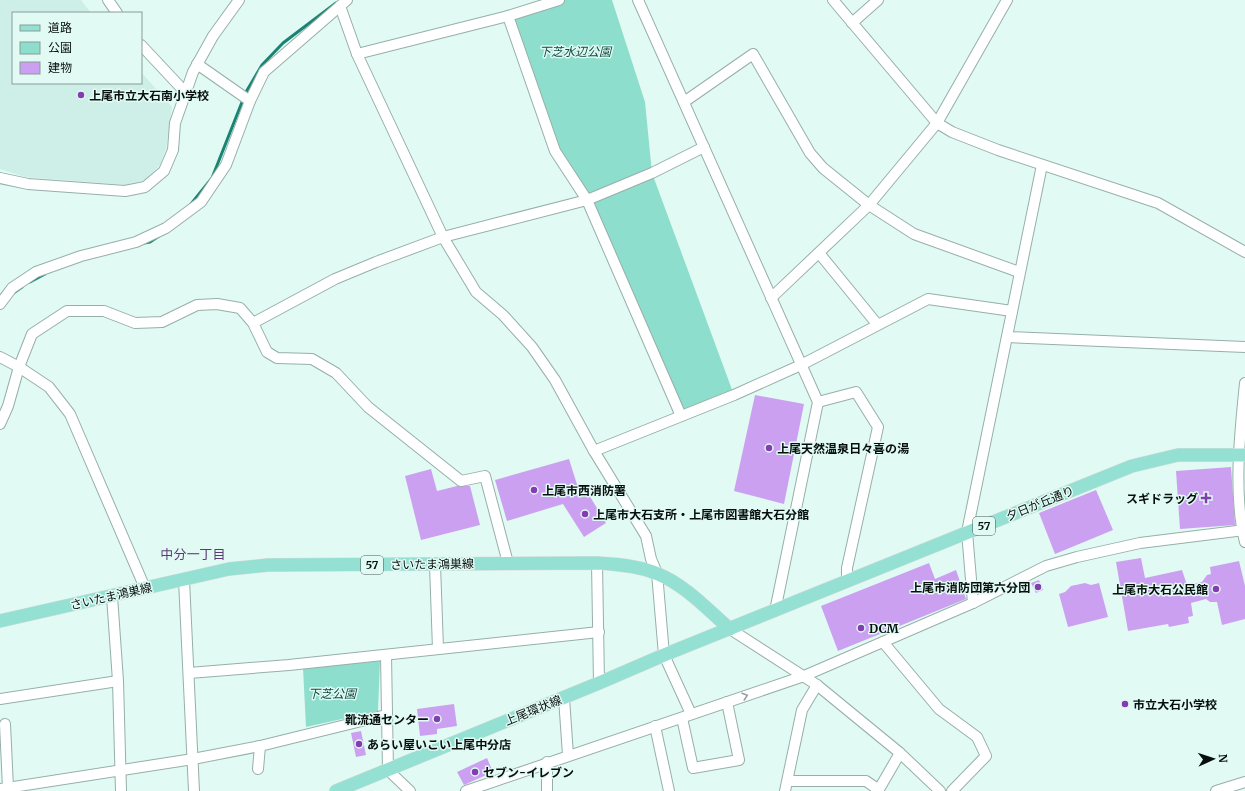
<svg xmlns="http://www.w3.org/2000/svg" width="1245" height="791" font-family="Merriweather,'Noto Sans JP',serif">
	<style>
		.built { fill: #ceefe8 }
		.green { fill: #8edecd }
		.lines { fill: none; stroke-linecap: round; stroke-linejoin: round }
		.stream { stroke: #1a8474; stroke-width: 3 }
		.building { fill: #cca0f1 }
		.minor-casing { stroke: #97afa9; stroke-width: 12 }
		.major-casing { stroke: #dcdddd; stroke-width: 14 }
		.minor { stroke: #fff; stroke-width: 10 }
		.major { stroke: #94e0d3; stroke-width: 13 }
		.oneway { stroke: #9c9f9f }
		.poi-dot { fill: #823db0; stroke: #e2faf4; stroke-width: 1.5 }
		.labels { text-anchor: middle; dominant-baseline: central; stroke-width: 3; stroke-linejoin: round; paint-order: stroke }
		.shield { fill: #e2faf4; stroke: #495653; stroke-width: 1 }
		.shield-label { font-size: 11px; font-weight: bold; fill: #070f0e }
		.park-label { font-size: 12px; font-style: italic; fill: #0d483f; stroke: #e2faf4 }
		.poi-label { font-size: 12px; font-weight: bold; fill: #070f0e; stroke: #e2faf4; text-anchor: start }
		.street-label { font-size: 12px; fill: #070f0e; stroke: #e2faf4 }
		.neighbourhood-label { font-size: 13px; fill: #5b3b75; stroke: #e2faf4 }
	</style>
	<rect width="100%" height="100%" fill="#e2faf4"/>
	<polygon class="built" points="0,0 81,0 91,13 13,13 13,83 141,83 141,72 172,107 166,149 160,165 145,180 126,185 25,177 0,169"/>
	<g class="green">
		<polygon points="559,0 612,0 645,102 652,173 734,395 681,416 587,200 555,151 508,16"/>
		<polygon points="380,661 378,711 306,727 303,668"/>
	</g>
	<g class="lines">
		<g class="stream">
			<polyline points="191,204 212,178 246,92 262,65 283,43 336,3"/>
			<polyline points="144,243 150,242 159,236"/>
			<polyline points="30,282 45,274"/>
			<polyline points="12,294 22,287"/>
		</g>
	</g>
	<g class="building">
		<polygon points="755,395 804,404 784,504 734,491"/>
		<polygon points="569,459 580,494 586,490 606,523 584,537 563,504 507,521 495,480"/>
		<polygon points="1231,467 1235,525 1180,529 1176,471"/>
		<polygon points="431,469 437,491 457,486 470,486 480,525 421,540 405,476"/>
		<polygon points="1096,490 1113,530 1055,554 1039,513"/>
		<polygon points="1141,558 1145,578 1182,570 1187,585 1202,582 1207,575 1211,574 1210,567 1239,561 1245,586 1245,619 1222,625 1217,602 1210,602 1206,599 1191,603 1193,616 1188,617 1189,623 1169,627 1168,624 1128,631 1116,562"/>
		<polygon points="929,563 935,579 956,570 966,599 838,651 821,606"/>
		<polygon points="1039,580 1043,590 1036,593 1031,583"/>
		<polygon points="1085,583 1091,585 1099,583 1108,617 1068,627 1059,594 1065,592 1071,586"/>
		<polygon points="454,704 457,726 437,729 437,734 420,736 417,709"/>
		<polygon points="361,731 366,755 356,757 351,733"/>
		<polygon points="487,758 493,772 464,785 457,772"/>
	</g>
	<g class="lines">
		<defs>
			<g id="minor">
				<polyline points="108,0 117,13"/>
				<polyline points="638,0 818,402 775,611"/>
				<polyline points="833,0 937,123 952,132 998,150 1158,203 1245,252"/>
				<polyline points="340,6 357,54 443,237 476,292 503,315 532,347 555,380 594,451 646,536 651,559 657,573 664,655 691,714"/>
				<polyline points="508,16 555,151 587,200 681,416"/>
				<polyline points="852,23 878,0"/>
				<polyline points="141,45 185,92"/>
				<polyline points="357,54 508,16 559,0"/>
				<polyline points="197,64 250,101"/>
				<polyline points="684,102 753,54 810,153 823,168 869,205 914,234 1019,272"/>
				<polyline points="0,178 28,184 125,191 145,187 164,171 173,150 175,123 193,72 213,36 239,0"/>
				<polyline points="819,253 877,324"/>
				<polyline points="771,298 869,205 937,123 1007,0"/>
				<polyline points="0,304 12,288 36,272 81,256 136,242 166,228 201,202 226,165 250,101 264,72 347,0"/>
				<polyline points="253,323 335,279 376,262 443,237 587,200 652,173 704,147"/>
				<polyline points="1007,337 1245,347"/>
				<polyline points="0,357 19,367 49,387 70,414 145,588"/>
				<path d="M1245,383C1240,433 1233,494 1245,542"/>
				<polyline points="818,402 856,392 878,427 847,568 847,581"/>
				<polyline points="0,424 8,406 19,367 32,334 67,311 104,311 135,323 162,322 197,305 217,304 240,308 253,323 267,352 277,358 312,359 336,373 368,407 461,481 485,476 508,563"/>
				<polyline points="594,451 734,395 801,365 928,299 1012,311"/>
				<polyline points="597,563 599,683"/>
				<polyline points="435,565 438,649"/>
				<polyline points="184,580 194,791"/>
				<polyline points="112,596 118,681 121,791"/>
				<polyline points="973,603 967,532 1042,165"/>
				<polyline points="730,629 817,685 900,753 940,791"/>
				<polyline points="883,642 939,709 977,737 986,756 952,791"/>
				<polyline points="386,655 388,770 410,791"/>
				<polyline points="189,673 289,665 599,632"/>
				<polyline points="564,698 568,755"/>
				<polyline points="0,699 118,681"/>
				<polyline points="682,718 693,768 739,760 727,702"/>
				<polyline points="5,724 8,788"/>
				<polyline points="655,726 669,791"/>
				<polyline points="258,769 260,746"/>
				<polyline points="788,781 866,781 879,790"/>
				<polyline points="0,789 193,759 260,746 386,715"/>
				<polyline points="466,791 804,676 973,603 1046,566 1077,557 1140,543 1245,530"/>
				<polyline points="547,791 547,762"/>
				<polyline points="785,791 802,710 817,685"/>
				<polyline points="878,791 900,753"/>
				<polyline points="1216,791 1245,782"/>
			</g>
			<g id="major">
				<path d="M0,621L229,569L268,565L597,563C617,564 640,566 658,574C685,585 708,610 730,629"/>
				<polyline points="336,791 599,683 664,655 1132,466 1178,455 1245,455"/>
			</g>
		</defs>
		<use href="#minor" class="minor-casing"/>
		<use href="#major" class="major-casing"/>
		<use href="#minor" class="minor"/>
		<use href="#major" class="major"/>
	</g>
	<defs><path id="oneway-chevron" d="M-2-3.5L2.5 0L-2 3.5" fill="none" stroke-width="1.6" stroke-linecap="round" stroke-linejoin="round"/></defs>
	<use class="oneway" href="#oneway-chevron" transform="translate(745 696) rotate(-19)"/>
	<g class="poi-dot">
		<circle cx="81" cy="95" r="4"/>
		<circle cx="769" cy="448" r="4"/>
		<circle cx="534" cy="490" r="4"/>
		<path d="M1204 492h4v4h4v4h-4v4h-4v-4h-4v-4h4z"/>
		<circle cx="585" cy="514" r="4"/>
		<circle cx="1038" cy="587" r="4"/>
		<circle cx="1216" cy="589" r="4"/>
		<circle cx="861" cy="628" r="4"/>
		<circle cx="1125" cy="704" r="4"/>
		<circle cx="437" cy="719" r="4"/>
		<circle cx="359" cy="744" r="4"/>
		<circle cx="475" cy="772" r="4"/>
	</g>
	<g class="labels">
		<g class="shield">
			<rect x="973" y="517" width="22" height="18" rx="3"/>
			<rect x="361" y="556" width="22" height="18" rx="3"/>
		</g>
		<g class="shield-label">
			<text x="984" y="526">57</text>
			<text x="372" y="565">57</text>
		</g>
		<g class="park-label">
			<text x="575" y="51">下芝水辺公園</text>
			<text x="332" y="693">下芝公園</text>
		</g>
		<g class="poi-label">
			<text x="89" y="95">上尾市立大石南小学校</text>
			<text x="777" y="448">上尾天然温泉日々喜の湯</text>
			<text x="542" y="490">上尾市西消防署</text>
			<text x="1198" y="498" text-anchor="end">スギドラッグ</text>
			<text x="593" y="514">上尾市大石支所・上尾市図書館大石分館</text>
			<text x="1030" y="587" text-anchor="end">上尾市消防団第六分団</text>
			<text x="1208" y="589" text-anchor="end">上尾市大石公民館</text>
			<text x="869" y="628">DCM</text>
			<text x="1133" y="704">市立大石小学校</text>
			<text x="429" y="719" text-anchor="end">靴流通センター</text>
			<text x="367" y="744">あらい屋いこい上尾中分店</text>
			<text x="483" y="772">セブン-イレブン</text>
		</g>
		<g class="street-label">
			<text transform="translate(1040 503) rotate(-22)">夕日が丘通り</text>
			<text transform="translate(432 564) rotate(-1)">さいたま鴻巣線</text>
			<text transform="translate(111 596) rotate(-13)">さいたま鴻巣線</text>
			<text transform="translate(533 710) rotate(-22)">上尾環状線</text>
		</g>
		<g class="neighbourhood-label">
			<text x="193" y="554">中分一丁目</text>
		</g>
	</g>
	<rect x="12" y="12" width="130" height="72" fill="#e2faf4" stroke="#8a9c98"/>
	<rect x="20" y="25" width="20" height="6" fill="#94e0d3" stroke="#8a9c98"/>
	<text x="48" y="32" font-size="12" fill="#070f0e">道路</text>
	<rect x="20" y="42" width="20" height="12" fill="#8edecd" stroke="#8a9c98"/>
	<text x="48" y="52" font-size="12" fill="#070f0e">公園</text>
	<rect x="20" y="62" width="20" height="12" fill="#cca0f1" stroke="#8a9c98"/>
	<text x="48" y="72" font-size="12" fill="#070f0e">建物</text>
	<g transform="translate(1213 759) rotate(87)" stroke="#e2faf4" stroke-width="3" paint-order="stroke">
	<path d="M0-3L7 15L0 10L-7 15Z" fill="#070f0e"/>
	<text y="-6" font-size="11" font-weight="bold" text-anchor="middle" fill="#070f0e">N</text>
	</g>
</svg>
